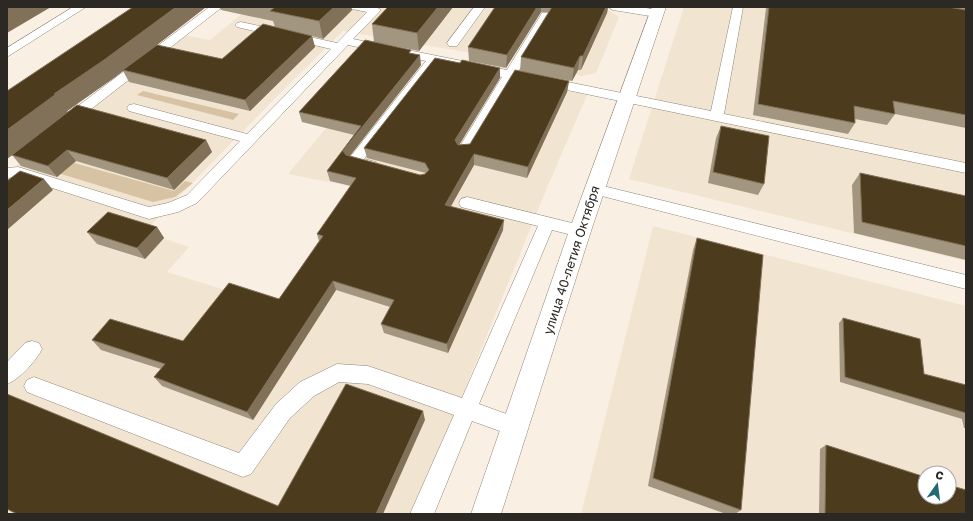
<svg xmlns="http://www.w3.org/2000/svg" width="973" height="521" font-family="'Golos Text',sans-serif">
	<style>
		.built { fill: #f1e4d0; fill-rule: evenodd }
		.green { fill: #d7c3a3 }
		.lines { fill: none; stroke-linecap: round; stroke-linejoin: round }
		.service-casing { stroke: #8d8579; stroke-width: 1 }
		.tertiary-casing { stroke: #8d8579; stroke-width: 1 }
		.service { fill: #fff; fill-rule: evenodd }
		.tertiary { fill: #fff; fill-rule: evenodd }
		.wall { fill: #a39680 }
		.shaded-wall { fill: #817159 }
		.building { fill: #4d3b1e; stroke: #817159 }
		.labels { text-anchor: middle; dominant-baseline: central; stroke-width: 4; stroke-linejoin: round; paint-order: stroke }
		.street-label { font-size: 13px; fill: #2c2824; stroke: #fff }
	</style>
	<rect width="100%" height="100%" fill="#f9f0e3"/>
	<g class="built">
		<polygon points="250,7 591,7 608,10 619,17 596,73 582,76 536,67 531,63 343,31 292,81 144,232 189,247 167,272 283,308 309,271 368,289 361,301 390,254 359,188 288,174 326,128 302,122 362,56 445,74 495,81 520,81 587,95 549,183 414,514 7,514 7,173 184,35 210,40"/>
		<polygon points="684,7 966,7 966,261 629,179"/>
		<path d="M653,226L966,306V514H581ZM925,473H949V497H925Z"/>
	</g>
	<g class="green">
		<polygon points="143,91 239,114 233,120 137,95"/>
		<polygon points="53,157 174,191 185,181 193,183 175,197 153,202 38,167"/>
	</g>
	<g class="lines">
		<defs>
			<g id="service">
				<polygon points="73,7 86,7 7,57 7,48"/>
				<polygon points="208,7 221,8 72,124 62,124 60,121 62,118 208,8"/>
				<polygon points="351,7 376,7 381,10 353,39 507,70 542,13 550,13 552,15 518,72 711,111 733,7 743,7 724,114 966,163 966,173 514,79 469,154 459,154 457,151 502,77 437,64 364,159 376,162 378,166 376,170 371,171 349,164 347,161 426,61 348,45 197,203 178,212 149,219 18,177 7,178 7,168 18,167 149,207 168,203 187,195 240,141 129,111 127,108 129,105 134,104 247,134 331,49 237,27 235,25 237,23 241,22 337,43 367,12 352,9"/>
				<polygon points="474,7 485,7 457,46 449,46 447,43"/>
				<path d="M608,7C619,7 654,5 662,14L656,17L613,10Z"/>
				<polygon points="595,184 966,275 966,289 590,193 587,189 590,185"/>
				<polygon points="467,197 580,225 586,227 588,231 586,235 580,237 552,230 479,404 523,420 526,427 523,434 516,437 472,421 434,514 410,514 454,415 368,384 339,382 314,396 290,418 251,474 243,477 27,392 24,386 27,380 34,377 239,453 276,404 300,382 337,364 368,366 462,398 538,226 461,207 459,203 461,199"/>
				<path d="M32,341L39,343L42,349C36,361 20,379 7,384V362L25,343Z"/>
			</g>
			<polygon id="tertiary" points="652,7 666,7 591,231 501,514 471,514 569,231"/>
		</defs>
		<use href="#service" class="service-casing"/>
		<use href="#tertiary" class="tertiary-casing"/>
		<use href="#service" class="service"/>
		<use href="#tertiary" class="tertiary"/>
	</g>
	<g class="wall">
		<polygon points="133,7 206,7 157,45 222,59 275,27 273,21 221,10 219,7 351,7 352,10 323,39 312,36 315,47 250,111 129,82 123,71 67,111 68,112 206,140 212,152 174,190 76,161 57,177 21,166 12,155 7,159"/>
		<polygon points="388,7 453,7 419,51 374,42 372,24"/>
		<polygon points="495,7 608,7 607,13 581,70 578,70 572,81 520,71 521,57 549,12 541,12 506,68 469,61 468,47"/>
		<polygon points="763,7 966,7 966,128 895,114 887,125 855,119 855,123 848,134 753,115 766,8"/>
		<polygon points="412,53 421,65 349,156 420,175 425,174 426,173 367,158 364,148 500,78 459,145 470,144 569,81 567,92 527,178 474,165 451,206 503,230 448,353 384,333 381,324 390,307 336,290 253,420 162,386 154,377 161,369 101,350 92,340 183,341 279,299 319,241 317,234 351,186 330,181 327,171 354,135 302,122 299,112"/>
		<polygon points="721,126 764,184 758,195 708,183 716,138"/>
		<polygon points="860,173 966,196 966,260 854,233 852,185"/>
		<polygon points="157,227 164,238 145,259 97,244 87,232"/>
		<polygon points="697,238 741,510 735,514 726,514 648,486 693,250"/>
		<polygon points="843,318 924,374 966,385 966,428 964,428 962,419 840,382 839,323"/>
		<polygon points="826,445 966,514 819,514 820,449"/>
	</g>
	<g class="shaded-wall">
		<polygon points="7,7 51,7 7,33"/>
		<polygon points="176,7 206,7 114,78 67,111 68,113 7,159 7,130 54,94"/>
		<polygon points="334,7 351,7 352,10 323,39 319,21"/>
		<polygon points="438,7 453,7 419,51 417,33"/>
		<polygon points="537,7 541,7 541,12 506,68 507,55"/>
		<polygon points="606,7 608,7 607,13 581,70 583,56"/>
		<polygon points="312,36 315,47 250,111 245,100"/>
		<polygon points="420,55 421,65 346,161 343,151"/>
		<polygon points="580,56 578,70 572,81 574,68"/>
		<polygon points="500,68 500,78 456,150 455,140"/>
		<polygon points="569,81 567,92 527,178 528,167"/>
		<polygon points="206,140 212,152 174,190 167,178"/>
		<polygon points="67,150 76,161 57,177 48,166"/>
		<polygon points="474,154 474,165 446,215 445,205"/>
		<polygon points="44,179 53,190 7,230 7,210"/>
		<polygon points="504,220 503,230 448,353 447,344"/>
		<polygon points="157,227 164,238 145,259 137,248"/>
		<polygon points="333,281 336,290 253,420 247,412"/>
		<polygon points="423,411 425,420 383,514 376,514"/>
	</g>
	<g class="building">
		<polygon points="133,7 176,7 104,60 54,94 56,94 7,130 7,91"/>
		<polygon points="275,7 334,7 319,21 270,11"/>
		<polygon points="388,7 438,7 417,33 372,24"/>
		<polygon points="495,7 537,7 507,55 468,47"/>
		<polygon points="552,7 606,7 583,56 580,56 574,68 521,57"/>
		<polygon points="769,7 948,7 966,10 966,115 893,101 895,114 854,106 855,123 758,104"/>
		<polygon points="263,24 312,36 245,100 123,70 157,45 222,59"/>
		<polygon points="365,40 411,50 409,53 420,55 343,151 346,155 420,175 425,174 429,170 425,163 364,148 435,58 460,63 462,60 500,68 455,140 458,145 470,144 515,70 569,81 528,167 474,154 445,205 504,220 447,344 381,324 394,300 333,281 247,412 154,377 165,364 92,340 110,319 183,341 229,283 279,299 323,236 317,234 356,178 327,171 361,126 299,112"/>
		<polygon points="77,105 206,140 167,178 67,150 48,166 12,155"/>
		<polygon points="721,126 769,136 764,184 713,172"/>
		<polygon points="20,171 44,179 7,210 7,181"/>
		<polygon points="860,173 966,196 966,246 862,222"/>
		<polygon points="108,212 157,227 137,248 87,232"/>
		<polygon points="697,238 763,255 741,510 653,478"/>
		<polygon points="843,318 920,339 924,374 966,385 966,413 845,377"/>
		<polygon points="346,384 423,411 376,514 17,514 7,509 7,394 278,506"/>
		<polygon points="826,445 925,477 925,497 949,497 949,485 966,490 966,514 825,514"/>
	</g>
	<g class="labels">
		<g class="street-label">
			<text transform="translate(571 260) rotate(-72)">улица 40-летия Октября</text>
		</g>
	</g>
	<rect width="973" height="521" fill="none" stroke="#2c2824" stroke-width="16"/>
	<g transform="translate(937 485) rotate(14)"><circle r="19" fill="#ffffff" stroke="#aba9a7"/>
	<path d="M0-3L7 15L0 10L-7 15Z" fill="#206a75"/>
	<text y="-6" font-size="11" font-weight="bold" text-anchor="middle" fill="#2c2824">С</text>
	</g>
</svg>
